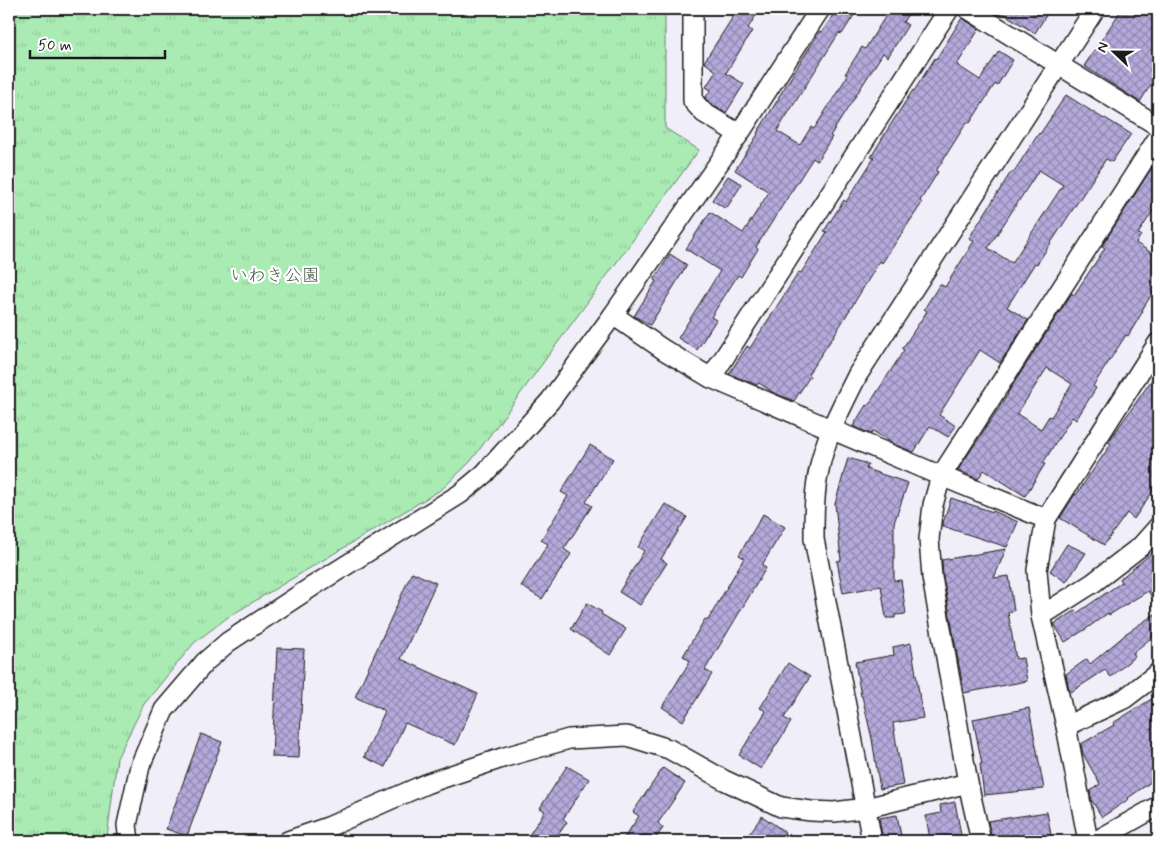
<svg xmlns="http://www.w3.org/2000/svg" width="1167" height="850" font-family="Mynerve,'Klee One',sans-serif">
	<style>
		.park { fill: url(#park-tufts); stroke: #638468 }
		.building { fill: url(#building-cross-hatch); stroke: #1c1c1c; fill-rule: evenodd }
		.lines { fill: none; stroke-linecap: round; stroke-linejoin: round }
		.street-casing { stroke: #1c1c1c; stroke-width: 22 }
		.street { stroke: #fff; stroke-width: 19 }
		.labels { text-anchor: middle; dominant-baseline: central; stroke-width: 4.5; stroke-linejoin: round; paint-order: stroke }
		.park-label { font-size: 18px; fill: #475a4a; stroke: #fff }
	</style>
	<defs>
		<pattern id="park-tufts" width="24" height="20" patternUnits="userSpaceOnUse" patternTransform="scale(1.25)"><rect width="24" height="20" fill="#aaebb4"/><path d="M3 7l-1-3M5 7V3M7 7l1-3M15 17l-1-3M17 17v-4M19 17l1-3" fill="none" stroke="#92c99a"/></pattern>
		<pattern id="building-cross-hatch" width="8" height="8" patternUnits="userSpaceOnUse" patternTransform="scale(1.25)"><rect width="8" height="8" fill="#b4a9da"/><path d="M0 0l8 8M0 8l8-8" fill="none" stroke="#9289b0"/></pattern>
	</defs>
	<rect width="100%" height="100%" fill="#f0eef8"/>
	<filter id="ink" filterUnits="userSpaceOnUse"><feTurbulence type="fractalNoise" baseFrequency=".02" numOctaves="2"/><feDisplacementMap in="SourceGraphic" scale="10" xChannelSelector="R" yChannelSelector="G"/><feConvolveMatrix kernelMatrix="1 2 1 2 8 2 1 2 1" color-interpolation-filters="sRGB"/></filter>
	<g filter="url(#ink)">
		<polygon class="park" points="9,9 665,9 665,128 699,150 471,461 442,489 228,617 194,643 144,704 117,758 107,838 107,841 9,841"/>
		<g class="building">
			<polygon points="738,9 760,9 748,28 752,31 726,73 744,84 726,113 711,104 705,98 711,90 706,87 716,71 704,62"/>
			<polygon points="837,9 858,9 842,34 839,33 777,131 800,145 811,127 814,129 848,75 845,74 862,47 865,49 890,9 911,9 903,22 908,25 888,57 883,53 830,136 832,137 817,161 813,158 786,200 756,247 758,249 741,277 738,275 711,317 716,320 697,350 678,338 720,271 686,249 710,212 743,233 769,192 735,170 758,134 757,133 779,98 778,98 820,31 822,32"/>
			<polygon points="996,9 1050,9 1035,33"/>
			<polygon points="1122,9 1142,9 1158,19 1158,73 1140,102 1084,66"/>
			<polygon points="962,18 979,29 957,65 980,80 999,51 1013,60 997,86 995,84 970,123 967,122 936,171 938,172 920,201 922,203 882,263 880,261 833,337 808,374 810,376 794,401 772,392 759,383 757,385 729,374 747,346 750,348 799,272 801,273 827,232 824,231 844,200 846,202 874,158 871,157 891,124 913,90 914,91 935,58 936,59"/>
			<path d="M1066,95L1104,119L1105,118L1131,134L1112,162L1106,159L1037,264L1035,263L1007,307L1028,320L1000,363L980,350L939,415L956,426L948,437L930,426L914,452L893,444L873,431L871,434L853,426L866,405L868,406L904,350L902,349L927,311L924,309L940,284L945,287L974,241L969,238L1011,172L1013,173L1039,133L1040,134ZM1039,170L1063,185L1012,263L988,248Z"/>
			<path d="M1158,158V203L1138,234L1141,235L1136,243L1158,257V284L1142,310L1143,311L1128,336L1126,335L1093,386L1096,388L1076,420L1072,417L1043,463L1045,464L1025,496L984,470L978,479L958,470L1008,394H1007L1072,293L1074,295L1105,248L1102,246ZM1047,368L1072,384L1051,417L1049,416L1041,429L1017,414Z"/>
			<polygon points="728,176 742,184 726,209 712,200"/>
			<polygon points="670,254 687,265 650,325 634,316 656,281 654,280"/>
			<polygon points="1158,371 1158,483 1134,519 1127,513 1104,545 1060,518 1075,494 1076,495 1111,444 1108,442 1114,434"/>
			<polygon points="590,445 613,459 586,502 592,506 564,549 571,554 542,599 521,586 548,544 541,540 568,496 561,492"/>
			<polygon points="848,458 868,464 866,469 908,483 894,523 894,581 901,580 906,614 895,615 895,618 886,618 881,586 843,593 837,561 841,560 835,504"/>
			<polygon points="951,498 993,512 993,511 1018,522 1007,547 942,526"/>
			<polygon points="665,504 687,517 661,559 667,563 640,605 619,592 644,551 638,547"/>
			<polygon points="763,514 785,527 762,565 766,568 705,670 712,674 683,721 662,707 690,661 683,656 705,619 708,620 744,558 739,555"/>
			<polygon points="1067,544 1086,553 1066,582 1050,571"/>
			<polygon points="1158,548 1158,607 1148,591 1109,615 1108,613 1086,629 1065,642 1054,624 1075,611 1077,613 1122,582 1120,579"/>
			<polygon points="1006,549 994,578 1009,576 1014,611 1008,612 1016,659 1023,658 1027,681 964,693 943,576 942,560"/>
			<polygon points="412,572 436,583 401,659 478,694 455,745 405,723 385,767 364,757 385,711 355,697"/>
			<polygon points="587,603 602,612 601,614 626,629 610,655 571,629"/>
			<polygon points="1158,612 1158,632 1133,653 1135,656 1111,677 1105,670 1071,692 1069,689 1066,674 1087,659 1090,664 1125,635 1125,634"/>
			<polygon points="911,643 923,718 893,723 903,785 880,789 872,739 862,696 861,696 855,662 894,655 893,647"/>
			<polygon points="277,648 304,649 299,758 272,757"/>
			<polygon points="788,663 810,677 784,718 791,722 761,769 739,755 766,711 760,708"/>
			<polygon points="1158,695 1158,777 1128,798 1129,799 1102,817 1092,801 1090,791 1100,784 1083,754 1081,744 1114,725 1113,723"/>
			<polygon points="1029,708 1044,789 984,795 980,764 982,764 973,719"/>
			<polygon points="201,734 222,742 187,836 166,829"/>
			<polygon points="567,766 589,779 563,819 567,822 554,841 525,841 545,811 540,808"/>
			<polygon points="663,768 685,783 658,823 663,828 654,841 622,841 639,816 633,812"/>
			<polygon points="955,802 961,835 930,840 926,816 941,813 940,805"/>
			<polygon points="1047,812 1052,841 992,841 988,821"/>
			<polygon points="897,815 902,841 883,841 879,818"/>
			<polygon points="762,816 785,832 778,841 744,841"/>
		</g>
		<g class="lines">
			<defs>
				<g id="street">
					<polyline points="693,9 693,101 704,113 739,134"/>
					<polyline points="820,9 739,134 613,315 664,350 711,378 941,476 1046,519 1037,570 1041,616 1066,726 1088,841"/>
					<polyline points="968,9 1158,126"/>
					<polyline points="711,378 949,9"/>
					<polyline points="1046,519 1158,343"/>
					<polyline points="1041,616 1093,583 1141,546 1158,527"/>
					<polyline points="1066,726 1124,699 1158,673"/>
					<polyline points="129,841 127,825 140,766 164,710 205,662 228,642 313,586 460,494 484,474 550,401 613,315"/>
					<polyline points="288,841 328,827 428,783 505,757 569,739 627,736 669,749 724,780 781,807 811,811 834,812 866,808 968,783"/>
					<path d="M872,841L814,539C814,516 814,492 819,470C825,437 843,404 858,374L1095,9"/>
					<polyline points="981,841 968,783 932,577 929,539 933,505 941,476 1158,138"/>
					<polyline points="1096,841 1158,806"/>
				</g>
			</defs>
			<use href="#street" class="street-casing"/>
			<use href="#street" class="street"/>
		</g>
	</g>
	<g class="labels">
		<g class="park-label">
			<text x="275" y="276">いわき公園</text>
		</g>
	</g>
	<rect width="1167" height="850" fill="none" stroke="#fff" stroke-width="30"/>
	<rect x="15" y="15" width="1137" height="820" fill="none" stroke="#1c1c1c" stroke-width="2" filter="url(#ink)"/>
	<g transform="translate(1114 52) rotate(292)" stroke="#ffffff" stroke-width="4" paint-order="stroke">
	<path d="M0-4L9 19L0 12L-9 19Z" fill="#1c1c1c"/>
	<text y="-8" font-size="14" font-weight="bold" text-anchor="middle" fill="#1c1c1c">N</text>
	</g>
	<path d="M30 50v8h135v-8" fill="none" stroke="#1c1c1c" stroke-width="2.5"/>
	<text x="38" y="50" font-size="15" fill="#1c1c1c" stroke="#ffffff" stroke-width="4" paint-order="stroke">50 m</text>
</svg>
